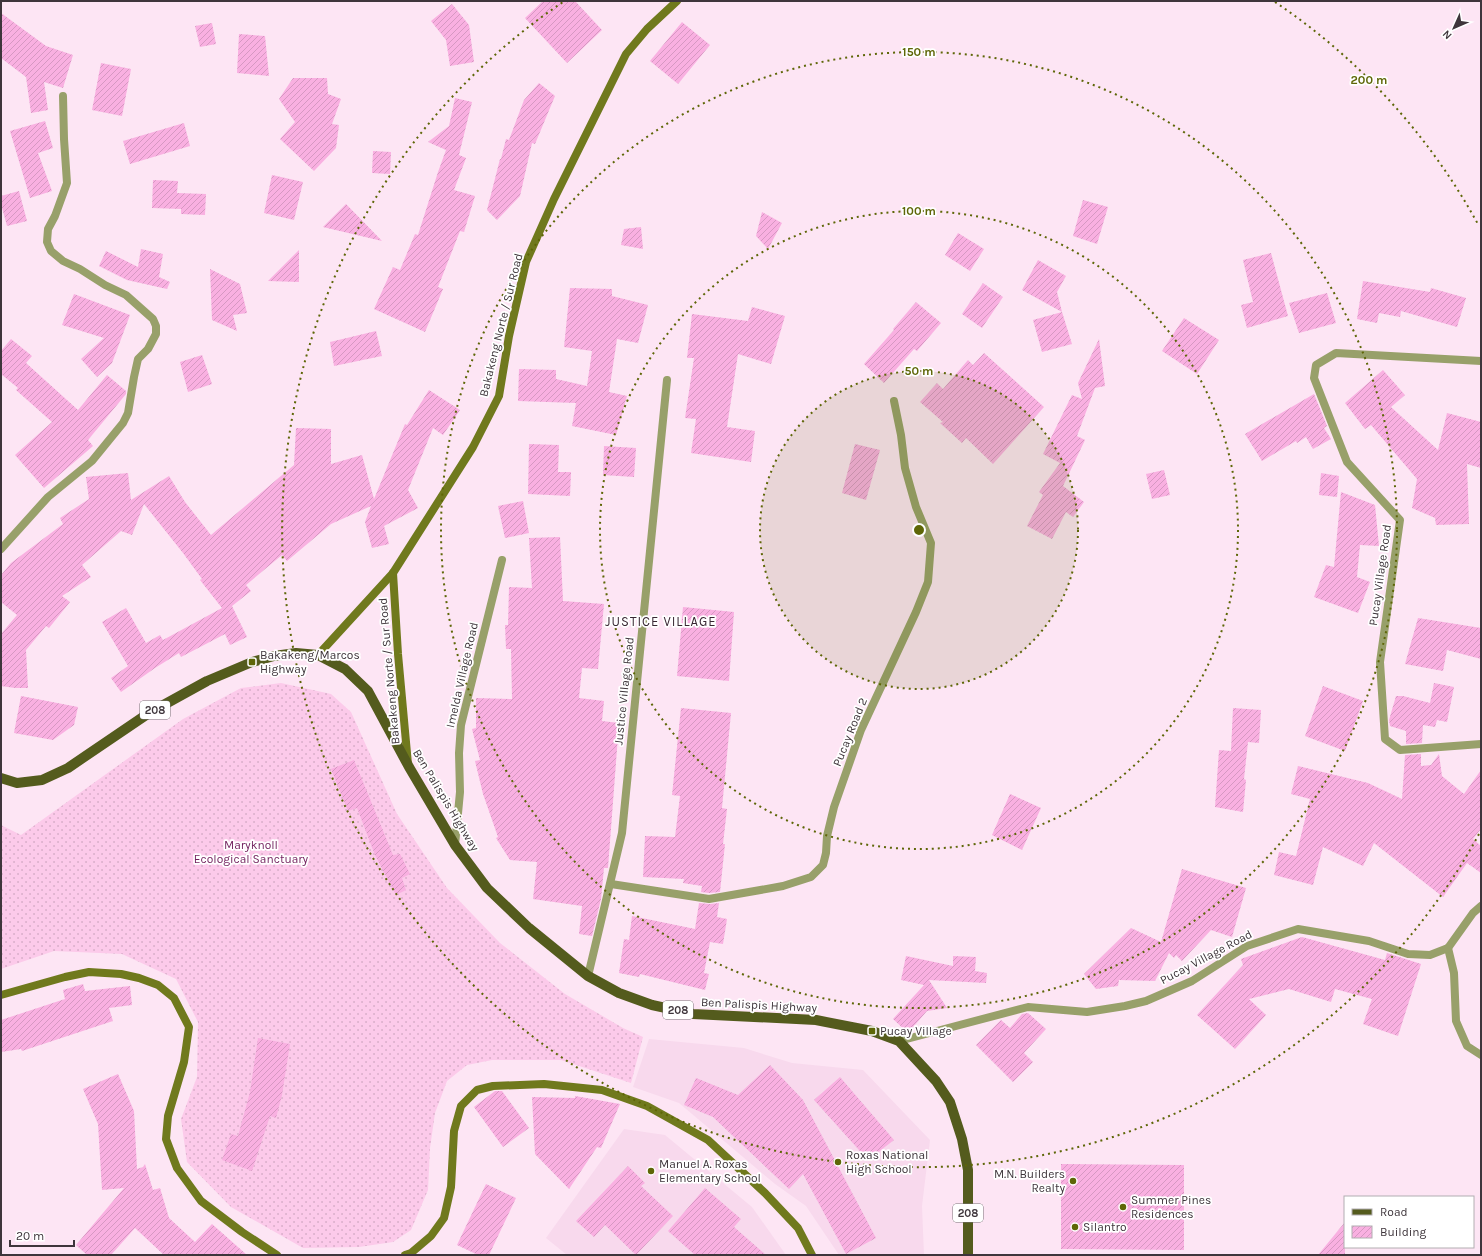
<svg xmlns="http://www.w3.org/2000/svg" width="1482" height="1256" font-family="Karla,sans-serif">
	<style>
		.built { fill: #f8d9ed }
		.grass { fill: url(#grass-dots) }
		.building { fill: url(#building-hatch) }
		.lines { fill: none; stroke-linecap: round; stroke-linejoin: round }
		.street { stroke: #98a06a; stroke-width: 8 }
		.secondary { stroke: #70791d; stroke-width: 8 }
		.primary { stroke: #545b1d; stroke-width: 10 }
		.ring { fill: none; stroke: #5e6607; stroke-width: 2; stroke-dasharray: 2 4 }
		.poi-dot { fill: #5e6607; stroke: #fff; stroke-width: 1.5 }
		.labels { text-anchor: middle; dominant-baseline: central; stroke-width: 3.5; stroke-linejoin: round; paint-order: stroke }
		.shield { fill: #fff; stroke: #787276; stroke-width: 1 }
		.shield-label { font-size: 11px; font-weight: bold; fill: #3e353b }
		.street-label { font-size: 12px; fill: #3e353b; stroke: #fff }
		.poi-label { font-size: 12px; fill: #3e353b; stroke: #fff; text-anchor: start }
		.park-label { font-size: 12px; fill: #711f5d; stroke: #fff }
		.neighbourhood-label { font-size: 13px; letter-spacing: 1px; fill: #382632; stroke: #fff }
		.centre { fill: #5e6607; stroke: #fff; stroke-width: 2 }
		.ring-label { font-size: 12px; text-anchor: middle; font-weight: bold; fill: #5e6607; stroke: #fff; stroke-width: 3.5; stroke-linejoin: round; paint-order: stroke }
	</style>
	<defs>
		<pattern id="grass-dots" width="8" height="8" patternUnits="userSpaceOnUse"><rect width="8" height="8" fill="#fccaea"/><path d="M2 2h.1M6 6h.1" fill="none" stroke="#d9aeca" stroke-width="1.8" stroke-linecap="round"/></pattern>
		<pattern id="building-hatch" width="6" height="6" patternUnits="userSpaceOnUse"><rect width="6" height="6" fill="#f9b0e1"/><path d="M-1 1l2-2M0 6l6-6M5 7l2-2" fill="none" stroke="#d698c2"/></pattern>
	</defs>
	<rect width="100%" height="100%" fill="#fde5f4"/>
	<g class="built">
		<polygon points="649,1039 744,1048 792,1063 863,1070 930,1140 922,1206 924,1255 839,1255 806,1206 775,1184 679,1103 633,1087"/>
		<polygon points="624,1129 665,1135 752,1207 786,1255 567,1255 546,1238"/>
	</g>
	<polygon class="grass" points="281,683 331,694 351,712 397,814 447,888 500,943 565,994 623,1028 643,1037 631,1083 561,1060 492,1060 467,1065 447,1081 435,1113 430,1148 428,1190 411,1230 393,1242 359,1247 303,1248 231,1207 187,1162 181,1119 197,1077 198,1022 176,979 122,954 54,951 1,969 1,825 21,835 183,719 241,688"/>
	<g class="building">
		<polygon points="543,1 575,1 602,30 567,63 525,18"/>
		<polygon points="452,4 469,25 474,62 450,66 446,40 431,21"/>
		<polygon points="1,13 46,46 73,55 63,88 44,82 48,110 31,113 26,77 1,58"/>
		<polygon points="682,22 710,45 678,84 650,61"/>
		<polygon points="212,23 216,44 200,47 195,26"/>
		<polygon points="239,34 265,36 269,76 237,73"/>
		<polygon points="101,63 131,69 122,116 92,110"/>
		<polygon points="293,78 327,78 328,94 341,99 332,124 339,125 336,148 314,171 280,139 295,122 279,99"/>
		<polygon points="539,83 555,96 535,144 532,143 520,196 497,220 487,210 500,159 501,159 506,139 509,140 524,100"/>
		<polygon points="455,98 472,102 459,155 466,158 454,190 475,196 464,232 460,231 438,287 443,289 425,332 374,309 393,267 400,270 415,234 418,235 438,172 446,150 428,142 449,126"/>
		<polygon points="45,121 53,148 38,153 52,191 30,198 10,131"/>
		<polygon points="184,123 190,146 130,164 123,141"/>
		<polygon points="373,151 391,152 390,174 372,173"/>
		<polygon points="272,175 303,182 294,220 264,213"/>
		<polygon points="153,180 178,181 177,193 206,194 205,215 181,214 181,209 152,208"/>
		<polygon points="19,191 27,221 7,226 1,204 1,196"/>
		<polygon points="1083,200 1108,207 1097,244 1073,236"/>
		<polygon points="346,204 382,241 323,227"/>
		<polygon points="762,212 782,223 768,249 756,236"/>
		<polygon points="641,227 643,249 621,245 624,229"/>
		<polygon points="958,233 984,249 970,271 945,255"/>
		<polygon points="141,249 163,254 159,277 170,282 167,289 127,280 99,266 106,251 138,267"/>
		<polygon points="299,250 299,282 268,281"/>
		<polygon points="1271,253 1288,316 1247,328 1241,305 1253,302 1243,260"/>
		<polygon points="1038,260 1066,276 1057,292 1062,312 1022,290"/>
		<polygon points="210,269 240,284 247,313 233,315 237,331 212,320"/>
		<polygon points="1363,281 1430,292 1431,288 1466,298 1457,327 1401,311 1400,317 1379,313 1377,323 1357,319"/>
		<polygon points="983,283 1003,297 982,328 962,314"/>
		<polygon points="570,288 612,289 612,296 648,305 638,343 617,339 609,392 627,396 616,435 572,426 576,403 518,401 519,369 556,370 556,379 587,386 592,351 564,347"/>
		<polygon points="1327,293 1336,323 1299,333 1289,303"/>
		<polygon points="74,294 130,315 112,363 97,377 81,359 104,338 62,325"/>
		<polygon points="916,302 941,323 917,351 914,349 884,383 864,364 894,330 893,329"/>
		<polygon points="752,307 785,316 771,364 738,354 727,427 755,431 751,462 691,453 696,419 685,418 694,358 687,358 692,314 748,321"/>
		<polygon points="1062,312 1072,344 1042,352 1033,320"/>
		<polygon points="1184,318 1219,340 1197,374 1162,351"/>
		<polygon points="376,331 382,356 334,366 330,342"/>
		<polygon points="11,339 32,356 26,363 78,410 107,375 126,391 126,394 88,440 93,446 44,488 15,455 52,422 16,390 18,388 1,374 1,351"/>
		<polygon points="1099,339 1105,386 1095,388 1077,436 1085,440 1063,486 1084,502 1073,517 1066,512 1052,539 1027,526 1043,495 1039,492 1060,463 1043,454 1072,395 1082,399 1078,383"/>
		<polygon points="984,353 1044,407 993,464 966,438 962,443 940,423 943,422 920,402 937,383 943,389 968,360 973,365"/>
		<polygon points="202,355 212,384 188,392 180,362"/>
		<polygon points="1383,370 1405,395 1391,407 1438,450 1447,413 1481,422 1481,468 1467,464 1469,524 1436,525 1435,518 1412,508 1417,479 1371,425 1365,429 1345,403"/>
		<polygon points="429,390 460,410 443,435 433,428 408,490 418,508 384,526 389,544 372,548 365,522 371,506 331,524 287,561 282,555 246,585 251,591 232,606 247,637 230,645 225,634 181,657 179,653 155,668 121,692 111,678 128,666 102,622 126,608 146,643 160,635 163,640 222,608 200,580 202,579 183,553 144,504 132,535 121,531 82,565 91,577 62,596 70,602 49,628 46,626 26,650 28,688 15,688 1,686 1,634 17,615 1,602 1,575 11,563 63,524 60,518 89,499 86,477 128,473 131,500 169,476 185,502 211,535 294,465 296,428 331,429 331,464 362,455 374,499 405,424 407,425"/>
		<polygon points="1314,394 1327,426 1324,428 1331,439 1313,449 1306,437 1297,443 1296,441 1262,461 1245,434"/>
		<polygon points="529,444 559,445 558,472 571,472 570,496 528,494"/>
		<polygon points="855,444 880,450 866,500 842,493"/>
		<polygon points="604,446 636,448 634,477 603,475"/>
		<polygon points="1164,470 1170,495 1152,499 1146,474"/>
		<polygon points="1321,473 1339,476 1337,497 1319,495"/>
		<polygon points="1341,492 1375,505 1379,546 1360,545 1357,577 1370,582 1358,613 1314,597 1326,565 1334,567"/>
		<polygon points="523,501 529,533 505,538 498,506"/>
		<polygon points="560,537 563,601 604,604 598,669 582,668 579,698 604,701 602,721 619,723 608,868 604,868 601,899 592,936 579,934 582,906 533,899 537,862 510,860 496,838 498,837 483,794 475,761 480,760 472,729 476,728 476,698 512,699 511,649 506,649 505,625 508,625 509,587 532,588 529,538"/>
		<polygon points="683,607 734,612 729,681 677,676"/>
		<polygon points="1418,618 1481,628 1481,659 1447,650 1443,671 1405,664"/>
		<polygon points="1434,683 1454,687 1447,722 1437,720 1435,727 1423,725 1422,743 1406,744 1406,731 1390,726 1389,720 1396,696 1403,696 1430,703"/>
		<polygon points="1323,686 1363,701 1345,751 1305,736"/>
		<polygon points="21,696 78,707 74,725 53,740 14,733"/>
		<polygon points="681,708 731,713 722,808 727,809 723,844 725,844 720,892 709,893 701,892 702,886 683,883 684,879 643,877 645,836 675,837 680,796 672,795"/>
		<polygon points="1233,708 1261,710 1259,743 1248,742 1244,779 1246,780 1243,812 1215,807 1219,750 1231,751"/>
		<polygon points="1421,754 1421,766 1431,765 1439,754 1442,776 1464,794 1481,770 1481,829 1473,839 1481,846 1481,873 1467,863 1443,897 1374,843 1363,866 1323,847 1313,885 1274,875 1279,852 1296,856 1310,799 1291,794 1298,766 1368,783 1402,799 1405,755"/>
		<polygon points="354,760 393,855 400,854 410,874 402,878 406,890 396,895 375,855 357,808 348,811 331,769"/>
		<polygon points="1010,794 1041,808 1022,850 992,835"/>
		<polygon points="1182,869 1246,888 1232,937 1211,930 1182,961 1176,955 1174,958 1169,953 1155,981 1119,980 1118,986 1096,989 1084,974 1131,928 1161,942"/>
		<polygon points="699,903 710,904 719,903 717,917 727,919 723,944 710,942 704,973 709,974 705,990 640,974 639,977 619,973 624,939 629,940 632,916 695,929"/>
		<polygon points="1302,937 1385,960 1387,953 1421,964 1398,1036 1363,1024 1372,999 1335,989 1331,1002 1289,989 1249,999 1266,1015 1235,1049 1197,1015 1243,965 1241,959"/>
		<polygon points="906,956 953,966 953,956 976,957 975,971 987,973 986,983 929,980 947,1008 927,1011 908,1033 893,1019 924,985 901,980"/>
		<polygon points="83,984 85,991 130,986 132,1005 109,1008 113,1021 22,1051 21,1049 1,1052 1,1020 65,999 63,990"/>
		<polygon points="1028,1013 1046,1029 1024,1053 1033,1062 1013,1082 976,1045 1001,1020 1010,1028 1022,1014"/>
		<polygon points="258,1038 290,1044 282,1095 276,1118 270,1116 252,1171 222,1160 231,1134 238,1136 250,1092"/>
		<polygon points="770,1065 803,1100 876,1238 846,1254 803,1174 789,1189 713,1117 684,1105 696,1078 738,1095"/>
		<polygon points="118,1074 134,1111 137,1169 143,1167 145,1164 153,1190 160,1188 169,1218 195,1242 212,1224 247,1255 164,1255 135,1228 111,1255 87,1255 76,1245 124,1188 102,1190 98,1124 83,1089"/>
		<polygon points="840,1077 894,1140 868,1160 814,1100"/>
		<polygon points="495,1091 502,1091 529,1128 503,1147 474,1107"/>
		<polygon points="575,1096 620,1104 601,1148 597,1147 569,1189 535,1154 532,1097 575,1098"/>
		<polygon points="1061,1164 1184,1165 1184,1250 1061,1249"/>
		<polygon points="628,1166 645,1183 641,1186 673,1216 636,1255 605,1225 594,1237 576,1221"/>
		<polygon points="486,1184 516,1198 489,1255 478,1255 457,1245"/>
		<polygon points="705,1188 741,1219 734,1227 766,1255 695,1255 668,1231"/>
		<polygon points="1345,1222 1345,1255 1318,1255"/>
	</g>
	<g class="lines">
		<g class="street">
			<polyline points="1481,361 1336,353 1316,365 1314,378 1347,462 1400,520 1380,662 1385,739 1400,750 1481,744"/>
			<polyline points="1,549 48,497 92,461 123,423 128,413 134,377 138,359 148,349 156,334 156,326 153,319 126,295 105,285 80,269 63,261 51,251 47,242 48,229 55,216 67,183 64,139 63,96"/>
			<polyline points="455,845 460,792 459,753 461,725 502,560"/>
			<polyline points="611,884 709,899 783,886 811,877 823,865 826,853 827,836 834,807 861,730 916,612 928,582 931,543 916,507 905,468 901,435 894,401"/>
			<polyline points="1448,948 1454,973 1456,1021 1467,1046 1481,1055"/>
			<polyline points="588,976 622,833 667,380"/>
			<polyline points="899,1041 1028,1007 1087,1012 1125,1006 1146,1001 1192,981 1247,946 1298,929 1369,941 1408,954 1430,955 1448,948 1473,913 1481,906"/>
		</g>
		<g class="secondary">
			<polyline points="393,573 398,654 408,764"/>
			<polyline points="318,655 393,573 473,447 499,396 509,336 526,262 554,199 626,54 647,29 677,1"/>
			<polyline points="1,995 65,977 89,972 121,974 139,978 158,985 174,998 189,1027 184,1062 168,1116 166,1139 177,1168 201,1201 242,1232 277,1255"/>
			<polyline points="405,1255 411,1253 431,1236 444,1218 451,1187 454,1131 461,1106 477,1090 493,1086 544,1084 602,1090 647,1106 708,1140 765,1193 798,1228 812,1255"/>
		</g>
		<polyline class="primary" points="1,778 17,783 42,780 68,768 149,713 207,681 252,662 274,656 296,653 318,655 345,669 368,691 409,767 455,845 487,888 529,928 588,976 619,993 652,1005 693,1014 816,1020 872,1031 899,1041 936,1081 950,1102 962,1139 968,1170 968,1255"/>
	</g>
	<circle cx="919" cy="530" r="159" fill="#5e6607" fill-opacity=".12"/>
	<g class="ring">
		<circle cx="919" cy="530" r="159"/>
		<circle cx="919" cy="530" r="319"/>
		<circle cx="919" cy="530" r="478"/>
		<path d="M1479 834A637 637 0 1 1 563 2M1275 2A637 637 0 0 1 1479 226"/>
	</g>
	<g class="poi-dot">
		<rect x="248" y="658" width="8" height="8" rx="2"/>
		<rect x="868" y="1027" width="8" height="8" rx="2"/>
		<circle cx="838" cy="1162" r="4"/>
		<circle cx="651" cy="1171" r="4"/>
		<circle cx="1073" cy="1181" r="4"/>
		<circle cx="1123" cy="1207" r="4"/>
		<circle cx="1075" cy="1227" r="4"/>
	</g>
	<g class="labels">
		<g class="shield">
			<rect x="140" y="701" width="30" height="18" rx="3"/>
			<rect x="663" y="1001" width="30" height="18" rx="3"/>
			<rect x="953" y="1204" width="30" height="18" rx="3"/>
		</g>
		<g class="shield-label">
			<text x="155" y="710">208</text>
			<text x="678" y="1010">208</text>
			<text x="968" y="1213">208</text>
		</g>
		<g class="street-label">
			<text transform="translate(501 325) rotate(-76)">Bakakeng Norte / Sur Road</text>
			<text transform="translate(1380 575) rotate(-82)">Pucay Village Road</text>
			<text transform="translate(389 671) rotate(-95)">Bakakeng Norte / Sur Road</text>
			<text transform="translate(462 675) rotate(-77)">Imelda Village Road</text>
			<text transform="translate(624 691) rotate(-84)">Justice Village Road</text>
			<text transform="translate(850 732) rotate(-68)">Pucay Road 2</text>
			<text transform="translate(446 800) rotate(59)">Ben Palispis Highway</text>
			<text transform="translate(1206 957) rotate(-28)">Pucay Village Road</text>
			<text transform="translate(759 1005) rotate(3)">Ben Palispis Highway</text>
		</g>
		<g class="poi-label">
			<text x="260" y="655">Bakakeng/Marcos<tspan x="260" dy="14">Highway</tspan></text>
			<text x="880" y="1031">Pucay Village</text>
			<text x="846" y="1155">Roxas National<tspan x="846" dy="14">High School</tspan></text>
			<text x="659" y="1164">Manuel A. Roxas<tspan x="659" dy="14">Elementary School</tspan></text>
			<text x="1065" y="1174" text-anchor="end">M.N. Builders<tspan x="1065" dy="14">Realty</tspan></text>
			<text x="1131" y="1200">Summer Pines<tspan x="1131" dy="14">Residences</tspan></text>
			<text x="1083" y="1227">Silantro</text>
		</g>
		<g class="park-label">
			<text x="251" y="845">Maryknoll<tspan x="251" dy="14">Ecological Sanctuary</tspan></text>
		</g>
		<g class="neighbourhood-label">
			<text x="661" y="621">JUSTICE VILLAGE</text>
		</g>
	</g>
	<circle cx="919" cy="530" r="6" class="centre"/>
	<g class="ring-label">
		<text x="919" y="56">150 m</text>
		<text x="1369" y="84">200 m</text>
		<text x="919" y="215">100 m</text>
		<text x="919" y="375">50 m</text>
	</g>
	<rect width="1482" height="1256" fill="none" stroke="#3e353b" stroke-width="4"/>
	<rect x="1344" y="1196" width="130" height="52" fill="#ffffff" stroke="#b2aeb1"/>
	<rect x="1352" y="1209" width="20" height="6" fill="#545b1d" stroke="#b2aeb1"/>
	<text x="1380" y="1216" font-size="12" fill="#3e353b">Road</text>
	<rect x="1352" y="1226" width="20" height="12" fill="url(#building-hatch)" stroke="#b2aeb1"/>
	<text x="1380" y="1236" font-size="12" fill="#3e353b">Building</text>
	<g transform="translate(1454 28) rotate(225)" stroke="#ffffff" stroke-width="3" paint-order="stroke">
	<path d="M0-3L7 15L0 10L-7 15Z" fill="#3e353b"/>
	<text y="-6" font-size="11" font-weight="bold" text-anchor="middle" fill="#3e353b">N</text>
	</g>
	<path d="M10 1240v6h64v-6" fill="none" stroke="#3e353b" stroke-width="2"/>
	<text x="16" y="1240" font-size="12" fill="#3e353b" stroke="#ffffff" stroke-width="3" paint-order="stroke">20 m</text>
</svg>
